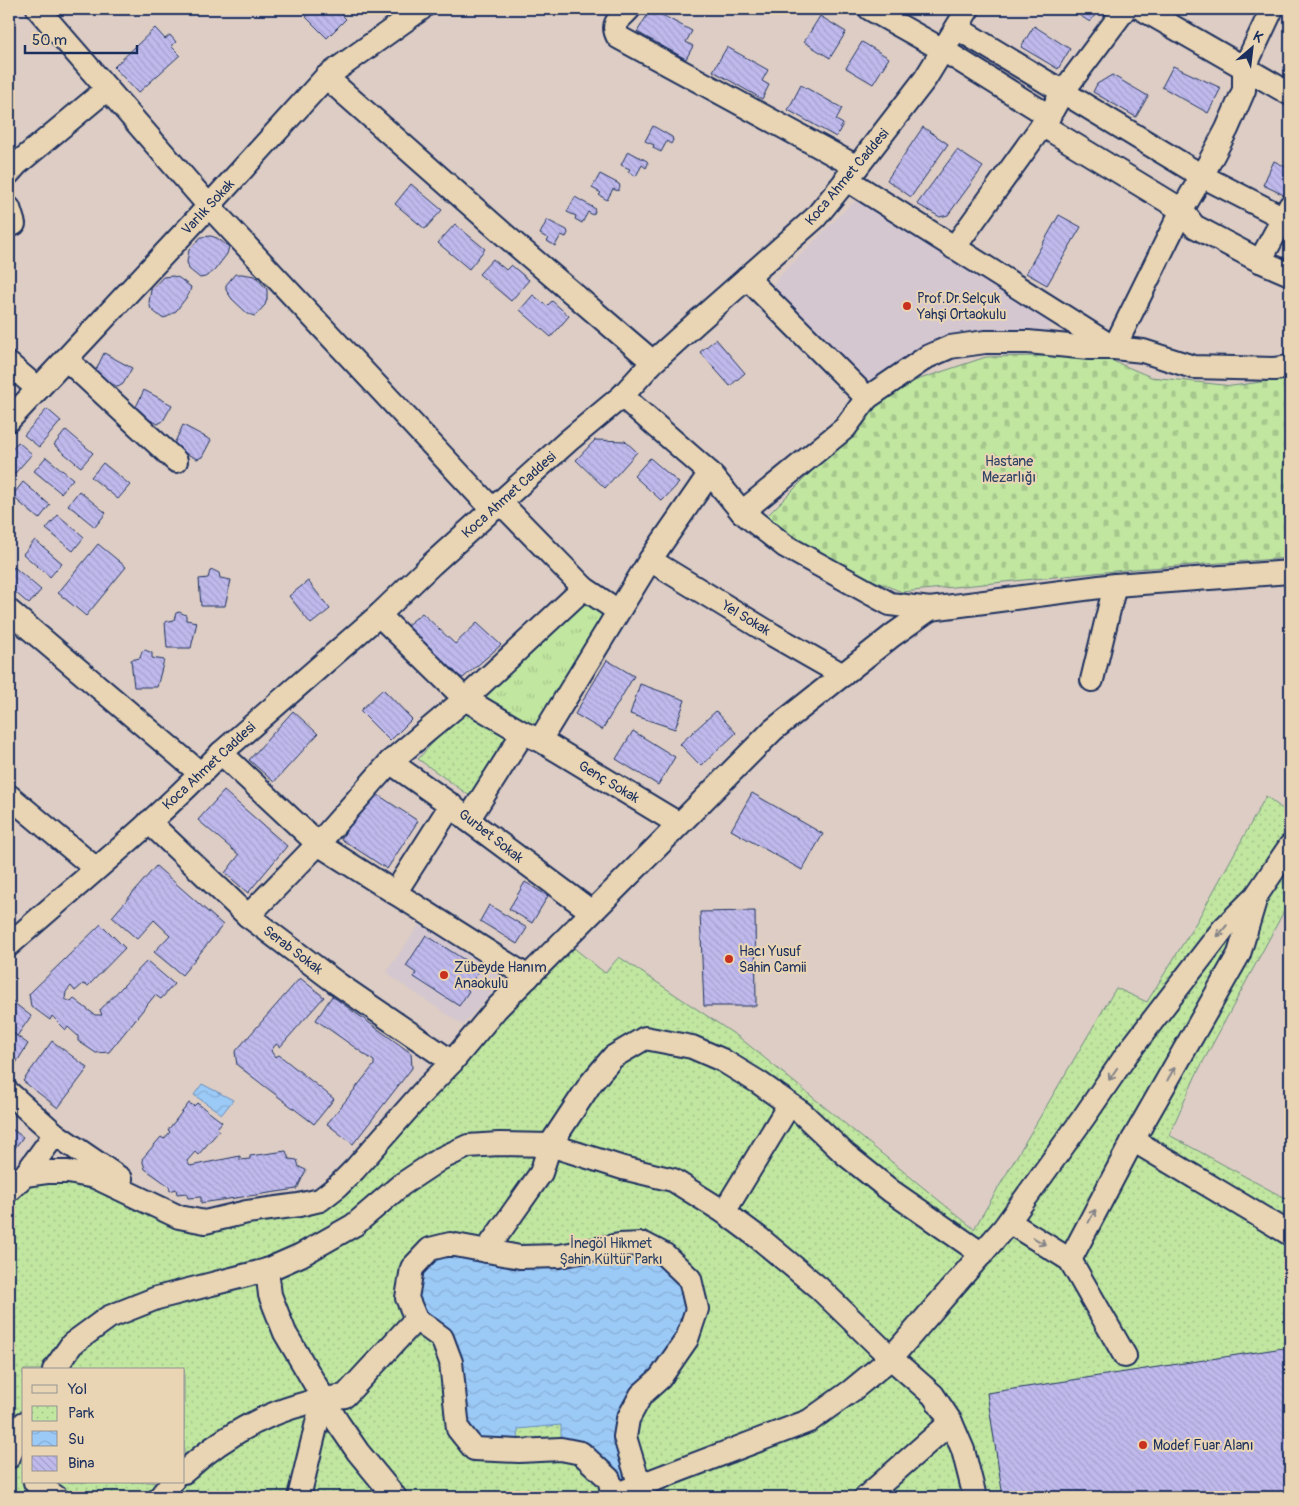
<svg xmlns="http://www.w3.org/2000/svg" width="1299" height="1506" font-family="Pangolin,sans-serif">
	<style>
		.built { fill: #d4c7d0 }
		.grass { fill: url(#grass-tufts); stroke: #6e8a7f }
		.cemetery { fill: url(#cemetery-stones); stroke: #6e8a7f }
		.park { fill: url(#park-dots); stroke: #6e8a7f; fill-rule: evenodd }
		.water { fill: url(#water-waves); stroke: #688cba }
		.building { fill: url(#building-back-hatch); stroke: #1b2f5e }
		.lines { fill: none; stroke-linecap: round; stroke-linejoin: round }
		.minor-casing { stroke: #1b2f5e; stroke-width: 26 }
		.minor { stroke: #e9d5b3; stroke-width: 22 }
		.oneway { stroke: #828288 }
		.poi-dot { fill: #c8321e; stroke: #e9d5b3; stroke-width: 2 }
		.labels { text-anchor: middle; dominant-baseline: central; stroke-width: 4; stroke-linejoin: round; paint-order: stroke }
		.street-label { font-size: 14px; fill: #1b2f5e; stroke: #e9d5b3 }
		.poi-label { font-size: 14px; fill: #1b2f5e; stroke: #e9d5b3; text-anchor: start }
		.park-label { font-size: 14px; fill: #2c4165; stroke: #e9d5b3 }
	</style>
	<defs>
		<pattern id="grass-tufts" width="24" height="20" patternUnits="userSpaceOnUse" patternTransform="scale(1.25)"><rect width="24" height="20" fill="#c1e6a0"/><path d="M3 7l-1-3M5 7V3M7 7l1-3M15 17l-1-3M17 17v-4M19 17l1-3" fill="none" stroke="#a5c68c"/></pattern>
		<pattern id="cemetery-stones" width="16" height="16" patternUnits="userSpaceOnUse" patternTransform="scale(1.25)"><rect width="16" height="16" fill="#c1e6a0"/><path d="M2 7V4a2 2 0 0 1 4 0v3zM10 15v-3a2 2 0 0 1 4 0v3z" fill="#a5c68c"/></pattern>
		<pattern id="park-dots" width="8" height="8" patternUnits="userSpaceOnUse" patternTransform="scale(1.25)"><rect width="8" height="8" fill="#c1e6a0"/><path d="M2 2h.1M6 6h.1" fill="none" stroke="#a5c68c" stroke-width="1.8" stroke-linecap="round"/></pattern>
		<pattern id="water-waves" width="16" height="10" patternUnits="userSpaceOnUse" patternTransform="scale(1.25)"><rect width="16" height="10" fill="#9ccaf7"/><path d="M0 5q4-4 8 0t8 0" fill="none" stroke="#86aed6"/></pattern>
		<pattern id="building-back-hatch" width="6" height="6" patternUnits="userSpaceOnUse" patternTransform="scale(1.25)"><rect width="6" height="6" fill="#c0baec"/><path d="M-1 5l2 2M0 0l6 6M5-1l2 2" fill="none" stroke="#a4a0cd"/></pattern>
	</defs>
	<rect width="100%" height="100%" fill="#ddcdc4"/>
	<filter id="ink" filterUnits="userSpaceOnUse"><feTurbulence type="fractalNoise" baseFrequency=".02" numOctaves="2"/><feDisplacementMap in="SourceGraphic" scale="10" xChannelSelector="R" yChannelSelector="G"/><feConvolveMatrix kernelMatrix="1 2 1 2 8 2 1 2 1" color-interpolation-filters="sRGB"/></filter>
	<g filter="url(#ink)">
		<g class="built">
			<polygon points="862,199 1051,321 1048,335 984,334 866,386 771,290 777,279 850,205"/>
			<polygon points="420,924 498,973 500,983 463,1025 393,978 387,971"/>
		</g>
		<polygon class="grass" points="585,600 603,612 604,617 540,725 529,725 485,696"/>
		<polygon class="cemetery" points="1099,355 1151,377 1232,386 1290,378 1290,558 1136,569 902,592 845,569 793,536 767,516 809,474 870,408 914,381 986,357"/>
		<g class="park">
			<polygon points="464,709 471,709 513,741 470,796 418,759"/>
			<path d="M1266,796L1290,815V900L1196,1075L1169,1135L1290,1201V1497H9V1190L47,1172L179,1217L320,1200L564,940L605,973L619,957L740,1038L974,1229L1116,988L1147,1002L1197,921ZM24,1370H184V1482H24Z"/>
		</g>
		<g class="water">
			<polygon points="202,1084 233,1100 222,1114 194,1095"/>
			<polygon points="619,1245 665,1255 697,1309 628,1419 643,1497 561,1449 561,1425 518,1429 519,1451 474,1449 451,1362 416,1319 412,1268 430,1249 520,1257"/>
		</g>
		<g class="building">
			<polygon points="314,9 336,9 346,19 327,38 306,17"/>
			<polygon points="651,9 692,31 686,42 693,46 686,59 637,32"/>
			<polygon points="1070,9 1099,9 1090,22"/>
			<polygon points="820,16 846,32 830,58 804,42"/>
			<polygon points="1034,26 1070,49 1058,69 1021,47"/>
			<polygon points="155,28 165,39 170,35 176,42 171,46 180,55 138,93 114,67"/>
			<polygon points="862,42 889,58 873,84 846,68"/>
			<polygon points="727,47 768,70 762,81 769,85 762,99 713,71"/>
			<polygon points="1173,66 1221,88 1208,113 1162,87"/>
			<polygon points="1112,75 1148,96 1136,117 1093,92 1097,84"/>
			<polygon points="801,85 842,108 836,120 843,124 836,137 788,110"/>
			<polygon points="653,126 672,137 673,140 671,144 667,141 661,152 653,148 654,145 645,141"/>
			<polygon points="923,127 948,144 911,197 887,180"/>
			<polygon points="957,150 983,167 948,215 940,217 917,204"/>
			<polygon points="628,151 647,161 648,164 646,168 642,165 636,176 628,172 630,169 621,165"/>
			<polygon points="1274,161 1290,169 1290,183 1284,195 1263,185"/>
			<polygon points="600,174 619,184 620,187 618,191 613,189 607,200 599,195 601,193 592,188"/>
			<polygon points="411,184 442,210 425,229 395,204"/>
			<polygon points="575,197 594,208 595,211 593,215 588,212 582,223 575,219 576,216 567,212"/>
			<polygon points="1059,215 1081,227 1047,285 1026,273"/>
			<polygon points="547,220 567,230 568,233 566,237 561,235 555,246 547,241 549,239 540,234"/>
			<polygon points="455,224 485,249 469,269 438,243"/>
			<polygon points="211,236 217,238 229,247 227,254 214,271 205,277 200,278 189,269 187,262 189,250 201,237"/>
			<polygon points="493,259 506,270 511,265 529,280 511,301 479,274"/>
			<polygon points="235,274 242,274 255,276 267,289 267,299 265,305 255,316 248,314 232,299 226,290 226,285"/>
			<polygon points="173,276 179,278 191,287 189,294 176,311 167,317 162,318 151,309 149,302 151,290 163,277"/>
			<polygon points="533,295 547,306 552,301 569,316 551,337 520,310"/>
			<polygon points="716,339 745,373 730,386 700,352"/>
			<polygon points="104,353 132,368 123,384 118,387 96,376 95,372"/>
			<polygon points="144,390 172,405 163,421 158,424 136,413 135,409"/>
			<polygon points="47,409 61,421 39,447 24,435"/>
			<polygon points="183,425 211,440 202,457 197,459 175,448 174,444"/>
			<polygon points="66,430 93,453 81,467 54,445"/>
			<polygon points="595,440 625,441 637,452 605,488 576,460"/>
			<polygon points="18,442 32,454 9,480 9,452"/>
			<polygon points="46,457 73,479 61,493 34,471"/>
			<polygon points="650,458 679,483 662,501 634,476"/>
			<polygon points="103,463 130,485 118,499 91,477"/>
			<polygon points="23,482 50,505 39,519 12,496"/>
			<polygon points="79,491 106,513 95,527 68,505"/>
			<polygon points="58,515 84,537 73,551 46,529"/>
			<polygon points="35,540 62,563 50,577 23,554"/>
			<polygon points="98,544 126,567 86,616 58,593"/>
			<polygon points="14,567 41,590 29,604 9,587 9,574"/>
			<polygon points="213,570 219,573 220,578 231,580 225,606 201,606 199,579 208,578 210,571"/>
			<polygon points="308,581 330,609 311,624 289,596"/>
			<polygon points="179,612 186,615 186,620 197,622 191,648 167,648 165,622 174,620 176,613"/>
			<polygon points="422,613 455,644 477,623 501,645 463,678 454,673 405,627"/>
			<polygon points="145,650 152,653 152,658 164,660 157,687 134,687 131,660 140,658 142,651"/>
			<polygon points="607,660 634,676 602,730 575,714"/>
			<polygon points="640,684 685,700 675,729 630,714"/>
			<polygon points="383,689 412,719 390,741 360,711"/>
			<polygon points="293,711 318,734 274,782 249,760"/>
			<polygon points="716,711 736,733 701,766 680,744"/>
			<polygon points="633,731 675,757 658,785 616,759"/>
			<polygon points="224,791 287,846 248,893 225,873 239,855 198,820"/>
			<polygon points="372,791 418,821 387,869 341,839"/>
			<polygon points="752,793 823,834 802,870 731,830"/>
			<polygon points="156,866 223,925 182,975 154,952 170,935 154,920 137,939 112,917"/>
			<polygon points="525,882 548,896 532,923 509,909"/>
			<polygon points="489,905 527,928 517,944 480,921"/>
			<polygon points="755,911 756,1006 704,1006 700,912"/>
			<polygon points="101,924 125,948 88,986 83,984 75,991 71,986 66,992 65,999 71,1002 74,999 95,1015 102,1015 100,1010 147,961 174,984 161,999 155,995 109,1052 96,1053 78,1041 78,1036 68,1027 66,1030 52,1016 50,1020 31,1006 29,994"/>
			<polygon points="426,935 480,970 467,989 469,991 459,1006 414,977 416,973 406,966"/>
			<polygon points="300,978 324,997 280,1047 276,1044 271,1051 275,1057 279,1055 334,1099 314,1124 237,1065 235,1052"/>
			<polygon points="332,996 411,1053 412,1068 353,1144 327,1124 374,1065 374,1061 316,1020"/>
			<polygon points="9,999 31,1016 17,1036 9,1030"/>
			<polygon points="9,1030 28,1044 11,1071 9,1069"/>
			<polygon points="52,1041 88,1068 58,1108 23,1081"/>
			<polygon points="189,1103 194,1106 197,1103 222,1122 217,1128 219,1131 198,1155 195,1152 187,1161 190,1166 240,1156 240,1160 250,1159 250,1156 286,1151 289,1159 297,1160 299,1167 306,1170 297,1189 201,1203 201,1197 188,1198 186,1193 177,1194 176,1189 170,1191 169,1186 145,1169 142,1159 161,1137 164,1139 170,1132 168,1130"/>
			<polygon points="9,1127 23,1137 9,1156"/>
			<polygon points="1290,1347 1290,1497 1003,1497 987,1393"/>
		</g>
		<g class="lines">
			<defs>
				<g id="minor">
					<polyline points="38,9 209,206 493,510"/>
					<path d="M629,9C620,19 610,23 618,37L857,167"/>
					<polyline points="870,9 943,50 1049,116"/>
					<polyline points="1142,9 1290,94"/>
					<polyline points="957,28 1202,176 1284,218"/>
					<polyline points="326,77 507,237 653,362"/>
					<polyline points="1042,125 1182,210 1194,226 1260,261 1290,274"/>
					<polyline points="9,173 17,164 107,89"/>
					<polyline points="846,179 1114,348 1182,210 1202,176 1227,129 1244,90 1244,69 1272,9"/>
					<polyline points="9,208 14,224"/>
					<polyline points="954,248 1049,116 1062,93 1125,9"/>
					<polyline points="1260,261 1290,206"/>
					<polyline points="747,278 867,398"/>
					<polyline points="66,359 176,461"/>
					<polyline points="9,364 38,389"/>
					<polyline points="622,396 710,473 742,512 785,546 890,604 930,609 1115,585 1290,572"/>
					<polyline points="9,420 209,206 326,77 421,9"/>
					<polyline points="501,503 584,588 618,611"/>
					<polyline points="742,512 845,428 867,398 927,357 950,347 985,342 1028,342 1089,348 1114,348 1143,351 1193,367 1274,369 1290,367"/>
					<polyline points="650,560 773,635 843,675"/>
					<polyline points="9,611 201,774"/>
					<polyline points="379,615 465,699 523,733 540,740 679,824"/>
					<polyline points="1092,680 1115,585"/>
					<polyline points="540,740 650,560 710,473"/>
					<polyline points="221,753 318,844 528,977"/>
					<polyline points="390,762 451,805 468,820 592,912"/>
					<polyline points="9,796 96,869"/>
					<polyline points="468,820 523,733"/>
					<polyline points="149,822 248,916 338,984 452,1062"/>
					<polyline points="395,893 451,805"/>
					<polyline points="248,916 318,844 390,762 465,699 584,588"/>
					<path d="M9,945C80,882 155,822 221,753L379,615L432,564L568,441L622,396L653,362L696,323L815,218L857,167L925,79L968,9"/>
					<polyline points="9,1093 55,1134 121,1179"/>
					<polyline points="1133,1140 1290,1234"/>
					<polyline points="25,1175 55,1134"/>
					<polyline points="9,1190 25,1175 47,1172 68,1172 95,1177 179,1217 205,1222 247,1212 299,1205 320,1200 338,1186 355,1169 421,1094 452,1062 497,1008 773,730 893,635 930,609"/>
					<polyline points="724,1212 789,1105"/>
					<polyline points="1009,1222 1070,1260 1125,1356"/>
					<polyline points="486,1251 541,1173 550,1145 591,1083 613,1057 645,1038 692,1047 722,1060 758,1082 802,1113 845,1154 891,1191 982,1254"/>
					<polyline points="1070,1260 1133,1140 1239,954 1256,897"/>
					<polyline points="267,1270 270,1295 285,1333 338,1423 358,1452 395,1497"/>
					<polyline points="54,1370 72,1344 109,1317 157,1298 267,1270 301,1255 354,1225 401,1185 440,1159 468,1146 499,1144 550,1145 623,1168 673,1180 724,1212 759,1238 819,1288 891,1358 933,1395 951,1422 963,1450 975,1497"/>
					<polyline points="9,1457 24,1423"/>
					<path d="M184,1472C229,1430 284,1403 345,1396L416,1319"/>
					<polyline points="35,1482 56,1497"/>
					<polyline points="160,1497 172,1482"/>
					<polyline points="299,1497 323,1398"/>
					<polyline points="609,1497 809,1421 851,1391 891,1358 1004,1228 1084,1117 1127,1054 1223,929 1256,896 1290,846"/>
					<polyline points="614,1497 609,1479 581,1453 561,1449 519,1451 474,1449 458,1429 451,1362 442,1338 416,1319 407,1298 412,1268 430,1249 450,1244 520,1257 559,1256 619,1245 644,1244 665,1255 690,1279 697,1309 687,1339 660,1378 641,1395 628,1419 625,1437 643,1497"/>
					<polyline points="866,1497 951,1422"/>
				</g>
			</defs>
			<use href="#minor" class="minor-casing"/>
			<use href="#minor" class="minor"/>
		</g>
		<defs><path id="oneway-shaft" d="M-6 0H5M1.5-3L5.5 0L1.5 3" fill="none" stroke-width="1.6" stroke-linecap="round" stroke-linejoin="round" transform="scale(1.25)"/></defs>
		<g class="oneway">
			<use href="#oneway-shaft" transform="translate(1222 931) rotate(130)"/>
			<use href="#oneway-shaft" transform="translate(1113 1074) rotate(124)"/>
			<use href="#oneway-shaft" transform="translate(1171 1074) rotate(-60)"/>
			<use href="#oneway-shaft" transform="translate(1092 1216) rotate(-62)"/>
			<use href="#oneway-shaft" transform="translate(1039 1241) rotate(31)"/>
		</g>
	</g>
	<g class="poi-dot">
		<circle cx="907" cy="306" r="5"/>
		<circle cx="729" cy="959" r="5"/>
		<circle cx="444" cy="975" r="5"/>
		<circle cx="1143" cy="1445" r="5"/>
	</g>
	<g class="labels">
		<g class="street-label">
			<text transform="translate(847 177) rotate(-50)">Koca Ahmet Caddesi</text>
			<text transform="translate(208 207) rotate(-47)">Varlık Sokak</text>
			<text transform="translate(509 495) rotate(-42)">Koca Ahmet Caddesi</text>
			<text transform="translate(746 618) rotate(31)">Yel Sokak</text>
			<text transform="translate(209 766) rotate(-43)">Koca Ahmet Caddesi</text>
			<text transform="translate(609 782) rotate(31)">Genç Sokak</text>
			<text transform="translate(491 836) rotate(38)">Gurbet Sokak</text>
			<text transform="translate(293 950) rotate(37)">Serab Sokak</text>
		</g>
		<g class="poi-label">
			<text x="917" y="298">Prof.Dr.Selçuk<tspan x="917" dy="16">Yahşi Ortaokulu</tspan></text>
			<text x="739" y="951">Hacı Yusuf<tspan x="739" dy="16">Sahin Camii</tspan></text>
			<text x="454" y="967">Zübeyde Hanım<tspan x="454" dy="16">Anaokulu</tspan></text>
			<text x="1153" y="1445">Modef Fuar Alanı</text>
		</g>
		<g class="park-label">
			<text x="1009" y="461">Hastane<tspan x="1009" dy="16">Mezarlığı</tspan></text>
			<text x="611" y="1243">İnegöl Hikmet<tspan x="611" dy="16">Şahin Kültür Parkı</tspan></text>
		</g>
	</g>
	<rect width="1299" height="1506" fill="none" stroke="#e9d5b3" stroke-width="30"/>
	<rect x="15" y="15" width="1269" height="1476" fill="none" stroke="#1b2f5e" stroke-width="2" filter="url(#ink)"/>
	<rect x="22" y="1368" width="162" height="115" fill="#e9d5b3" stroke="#979391"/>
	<rect x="32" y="1385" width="25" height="8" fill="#e9d5b3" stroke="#979391"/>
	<text x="68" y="1394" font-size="15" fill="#1b2f5e">Yol</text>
	<rect x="32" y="1406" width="25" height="15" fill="url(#park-dots)" stroke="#979391"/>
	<text x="68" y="1418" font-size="15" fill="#1b2f5e">Park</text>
	<rect x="32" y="1431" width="25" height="15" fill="url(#water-waves)" stroke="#979391"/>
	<text x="68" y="1444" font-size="15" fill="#1b2f5e">Su</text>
	<rect x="32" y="1456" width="25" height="15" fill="url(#building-back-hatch)" stroke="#979391"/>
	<text x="68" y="1468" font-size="15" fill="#1b2f5e">Bina</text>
	<g transform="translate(1252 48) rotate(28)" stroke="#e9d5b3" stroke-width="4" paint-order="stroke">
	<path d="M0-4L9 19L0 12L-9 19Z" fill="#1b2f5e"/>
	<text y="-8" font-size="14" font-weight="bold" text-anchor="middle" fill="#1b2f5e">K</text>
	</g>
	<path d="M25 45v8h112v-8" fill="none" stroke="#1b2f5e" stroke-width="2.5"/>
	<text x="32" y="45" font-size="15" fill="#1b2f5e" stroke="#e9d5b3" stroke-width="4" paint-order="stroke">50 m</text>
</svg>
